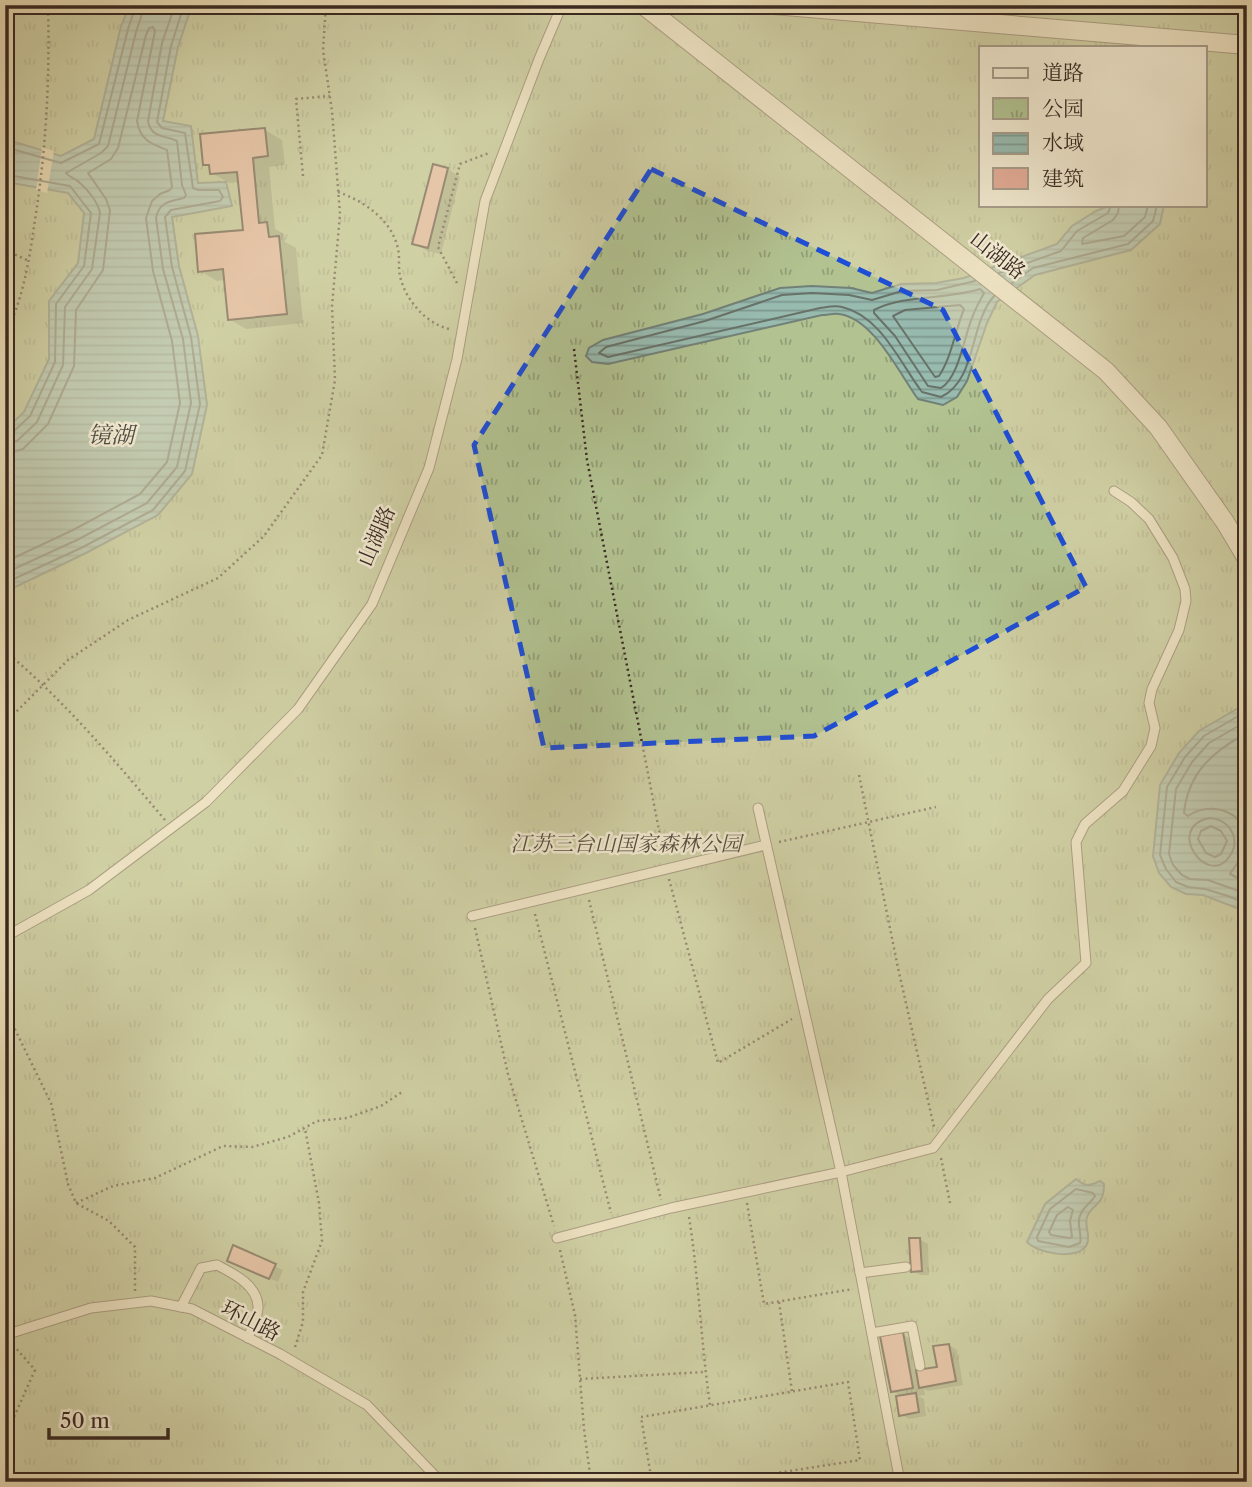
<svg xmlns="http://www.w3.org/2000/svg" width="1252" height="1487" font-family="'Libre Caslon Text','Noto Serif SC',serif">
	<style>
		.park { fill: url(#park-tufts); stroke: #75765a; stroke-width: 2; fill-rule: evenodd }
		.water { fill: url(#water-rules); stroke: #728177; stroke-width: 2 }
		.pier { fill: #eaddb6 }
		.shadow { fill: #0003 }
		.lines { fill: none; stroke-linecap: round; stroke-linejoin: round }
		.shore { stroke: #687269; stroke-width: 2 }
		.stream { stroke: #728177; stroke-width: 4.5 }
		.building { fill: #e3ac97; stroke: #382922; stroke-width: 2 }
		.lane-casing { stroke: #645647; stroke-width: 11 }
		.street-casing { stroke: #645647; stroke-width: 20 }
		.path { stroke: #382922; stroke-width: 2.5; stroke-dasharray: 2 3.5; stroke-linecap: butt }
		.lane { stroke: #f1e9d0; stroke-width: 9 }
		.street { stroke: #f1e9d0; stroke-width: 18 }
		.marked { fill: none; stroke: #1d4ed8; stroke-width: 5; stroke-dasharray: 14 9; stroke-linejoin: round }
		.labels { text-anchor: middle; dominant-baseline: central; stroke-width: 5; stroke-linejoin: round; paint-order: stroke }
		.street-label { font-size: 21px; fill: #382922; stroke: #f1e9d0 }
		.park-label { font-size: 21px; font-style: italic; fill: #564f3e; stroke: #f1e9d0 }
		.water-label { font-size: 23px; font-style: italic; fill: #504e46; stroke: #f1e9d0 }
	</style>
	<defs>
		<pattern id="park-tufts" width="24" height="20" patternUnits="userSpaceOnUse" patternTransform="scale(1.75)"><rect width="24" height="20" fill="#b2c291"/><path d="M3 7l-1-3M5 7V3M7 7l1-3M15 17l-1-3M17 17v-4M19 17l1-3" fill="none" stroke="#929e76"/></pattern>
		<pattern id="water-rules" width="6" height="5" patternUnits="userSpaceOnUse" patternTransform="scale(1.75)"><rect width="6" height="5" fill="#98bbb0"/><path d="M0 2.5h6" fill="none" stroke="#7d988f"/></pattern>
	</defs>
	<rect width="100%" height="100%" fill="#eaddb6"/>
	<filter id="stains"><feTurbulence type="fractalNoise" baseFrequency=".00286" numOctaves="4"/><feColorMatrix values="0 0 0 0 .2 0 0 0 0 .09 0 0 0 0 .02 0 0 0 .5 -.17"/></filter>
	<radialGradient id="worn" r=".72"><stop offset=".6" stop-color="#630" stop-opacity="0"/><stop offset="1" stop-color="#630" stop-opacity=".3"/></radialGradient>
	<path class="park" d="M5,5H1247V1482H5ZM981,47H1205V205H981Z"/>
	<g class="water">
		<polygon points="130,5 192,5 178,47 163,121 191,126 198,183 226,182 232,206 172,217 179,266 198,336 207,405 192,474 158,515 84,554 5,592 5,430 24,412 49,359 49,301 78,263 84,213 68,193 12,183 5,187 5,139 61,156 94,139 121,26"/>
		<polygon points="5,11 12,44 5,135"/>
		<path d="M1112,205H1164L1160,224L1131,250L1035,275L997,302L987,323L967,381L957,397L943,405L918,399C899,373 873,318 839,314C834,313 827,315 822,315L608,364L592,362L586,356L589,348L603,340L703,314L780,288L812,286L851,288L872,293L901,284L936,283L964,278L1057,244L1072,226L1096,211Z"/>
		<polygon points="1247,703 1247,912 1203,895 1186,894 1171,887 1159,873 1153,856 1160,785 1179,753 1199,731"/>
		<path d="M1076,1179C1085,1187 1090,1186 1100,1181L1104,1184C1104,1207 1093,1202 1087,1217C1084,1226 1091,1235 1087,1244C1079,1262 1037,1253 1027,1242L1045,1204Z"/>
	</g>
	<polygon class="pier" points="42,147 54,151 47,193 36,190"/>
	<g class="shadow">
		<polygon points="265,130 282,140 285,165 269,167 275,229 284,234 285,242 296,248 303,323 246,329 229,319 225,280 217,281 200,271 245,231 240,182 229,183 212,173 212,168 205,164"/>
		<polygon points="448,169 460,177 441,254 427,251 414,243"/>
		<polygon points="919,1239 928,1244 929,1275 921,1275 913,1271"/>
		<polygon points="234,1248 283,1270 278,1282 229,1261"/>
		<polygon points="902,1334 915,1342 921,1371 939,1368 949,1345 957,1350 963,1385 928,1391 924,1389 925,1395 918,1396 924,1399 926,1416 909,1419 900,1414 902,1397 892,1391"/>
	</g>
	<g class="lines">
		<g class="shore">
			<polyline points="5,147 61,163 99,144 128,29 136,5"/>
			<polyline points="5,179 14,176 70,186 91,213 84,266 56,304 55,362 30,416 12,433 5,435"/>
			<polyline points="1119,205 1118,213 1113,220 1083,238 1082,244 1124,236 1145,217 1148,205"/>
			<polyline points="999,273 1061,251 1077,231 1108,213 1111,205"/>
			<path d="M975,281L937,290L902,291L872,300L849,295L812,293L782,295L705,321L606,347L599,353L608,357L820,308C827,307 835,305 842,307C881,316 900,363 922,392L941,397C977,380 969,324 994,296"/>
			<polyline points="1012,283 1033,268 1128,244 1153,221 1157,205"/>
			<path d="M980,289L984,293C980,301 975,309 972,318C964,337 959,377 941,388L928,386L895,336L874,313V310C906,294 945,300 980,289Z"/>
			<path d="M960,305L964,309C955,331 952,356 939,376L935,377L893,316L905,310Z"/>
			<path d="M5,444L17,441L37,422L63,365L65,307L92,269L100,213C98,202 88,190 80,183C75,178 70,178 66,173L101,153L108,146L136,32L145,5"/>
			<path d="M5,454L23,449L48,424L74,366L76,310L103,270L110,210L106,199L88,173L111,159L118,148L146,35L149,28L153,27L155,31L137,121C140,140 151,144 167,150L172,187L170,190L160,194L152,201L146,218L153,271L172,341L180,403L167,462L140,494L73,530L5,562"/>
			<path d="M5,573L77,540L147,503L177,467L191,403L183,339L163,269L156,218C159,202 170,201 184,198L186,195L182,185L177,141C164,135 151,138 148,121L162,43L175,5"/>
			<polyline points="5,583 81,548 153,510 185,471 200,404 191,337 172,267 165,217 171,210 220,201 223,197 219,190 198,190 193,188 185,133 162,128 157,122 171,46 184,5"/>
			<polyline points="1247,711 1204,736 1185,757 1167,787 1160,855 1166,869 1176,882 1188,887 1205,889 1228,896 1247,904"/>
			<polyline points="1247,721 1209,743 1192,762 1176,789 1169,854 1173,865 1182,875 1190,879 1208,880 1247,894"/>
			<path d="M1247,733C1213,751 1188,773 1184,813L1188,816C1212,799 1250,813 1246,846C1244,857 1235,865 1230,874L1247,883"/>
			<path d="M1209,818C1230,819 1242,840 1229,857C1208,888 1164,828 1209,818Z"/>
			<polygon points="1211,826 1221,831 1227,841 1221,854 1215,857 1206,853 1198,839 1201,831"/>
			<path d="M1076,1189L1093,1193L1095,1196C1090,1204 1080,1209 1079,1220C1078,1228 1082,1235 1080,1243L1069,1247L1038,1241L1037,1237L1050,1209Z"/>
			<polygon points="1068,1207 1073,1210 1070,1221 1072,1237 1069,1238 1051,1235 1049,1232 1057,1215"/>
		</g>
		<polyline class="stream" points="5,1469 20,1482"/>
	</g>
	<g class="building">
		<polygon points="265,128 268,156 253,158 259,223 267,222 269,237 279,236 287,314 228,320 223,269 198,272 195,234 243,230 237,172 210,174 209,165 203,165 200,134"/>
		<polygon points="433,164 448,168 428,248 412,244"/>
		<polygon points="909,1238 920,1238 922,1271 911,1272"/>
		<polygon points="233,1245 276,1264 269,1279 227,1261"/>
		<polygon points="903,1332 913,1388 891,1392 880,1336"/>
		<polygon points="949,1344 956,1381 919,1388 916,1370 937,1367 933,1346"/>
		<polygon points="916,1393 919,1412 899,1416 896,1396"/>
	</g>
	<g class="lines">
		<defs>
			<g id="lane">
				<polyline points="758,808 841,1172 900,1482"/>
				<polyline points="472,916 766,845"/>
				<polyline points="5,937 89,890 206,802 298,709 372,604 429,468 457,359 485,201 539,59 562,5"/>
				<polyline points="557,1238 671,1208 841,1172 933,1148 1048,999 1086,963 1076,842 1085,824 1123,791 1151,746 1155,728 1149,703 1152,689 1179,630 1186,601 1185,589 1173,558 1149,519 1131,502 1114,491"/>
				<polyline points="860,1273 906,1267"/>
				<path d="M181,1307L201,1268L217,1265C234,1274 257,1285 258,1306C259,1316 251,1329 248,1338"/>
				<polyline points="872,1333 912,1326 920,1366"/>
				<polyline points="5,1335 91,1308 151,1301 192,1309 280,1354 367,1405 441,1482"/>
			</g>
			<g id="street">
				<polyline points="643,5 1106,371 1158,427 1225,522 1247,559"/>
				<polyline points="774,5 1247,45"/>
			</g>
		</defs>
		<use href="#lane" class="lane-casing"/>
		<use href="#street" class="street-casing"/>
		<g class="path">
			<polyline points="303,176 296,99 330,96"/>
			<path d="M338,192C364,201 392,220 398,249C400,257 398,267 400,276C405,299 425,323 449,329"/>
			<polyline points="5,250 29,261"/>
			<polyline points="457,283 438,247 460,164 489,153"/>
			<path d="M5,335C22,302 29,263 34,226C46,152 50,80 48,5"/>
			<polyline points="574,349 587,460 664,856"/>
			<path d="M5,651C65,701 114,760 165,820"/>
			<polyline points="5,723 68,660 128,620 218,578 264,536 322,455 335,380 332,306 340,214 332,111 323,50 326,5"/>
			<polyline points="859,775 898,968 934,1127"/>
			<polyline points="779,842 936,807"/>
			<polyline points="669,879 718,1063 792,1019"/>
			<polyline points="589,900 661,1200"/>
			<polyline points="535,914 611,1213"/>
			<polyline points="475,928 508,1074 554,1226"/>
			<polyline points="5,1009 51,1103 68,1184 76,1203 109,1221 135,1247 135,1293"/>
			<polyline points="941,1158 950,1203"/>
			<polyline points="76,1203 113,1186 155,1178 223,1146 252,1147 288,1137 317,1121 347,1118 381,1106 402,1092"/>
			<polyline points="747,1203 764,1304 853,1289"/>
			<path d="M689,1217C699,1280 701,1343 710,1405"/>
			<polyline points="560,1250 575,1315 584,1429 591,1482"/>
			<polyline points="779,1302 792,1391"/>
			<polyline points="295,1347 303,1322 303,1292 322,1241 319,1203 305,1129"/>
			<polyline points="580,1379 705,1372"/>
			<polyline points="5,1437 35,1370 14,1346"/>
			<polyline points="652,1482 641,1417 848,1382 860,1460 719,1482"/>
		</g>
		<use href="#lane" class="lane"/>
		<use href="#street" class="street"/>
	</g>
	<path d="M0 0H1252V1487H0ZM651,169L943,310L1086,587L814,736L544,748L474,445Z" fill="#eaddb6" fill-opacity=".55" fill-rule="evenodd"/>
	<path class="marked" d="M651,169L943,310L1086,587L814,736L544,748L474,445Z"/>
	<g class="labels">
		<g class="street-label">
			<text transform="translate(998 255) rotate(38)">山湖路</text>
			<text transform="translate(376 536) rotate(-67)">山湖路</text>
			<text transform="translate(251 1320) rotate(27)">环山路</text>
		</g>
		<g class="park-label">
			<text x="626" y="843">江苏三台山国家森林公园</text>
		</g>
		<g class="water-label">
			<text x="111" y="435">镜湖</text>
		</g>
	</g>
	<rect width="1252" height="1487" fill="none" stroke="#eaddb6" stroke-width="28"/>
	<rect x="7" y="7" width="1238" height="1473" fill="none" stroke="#382922" stroke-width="3.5"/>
	<rect x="14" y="14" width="1224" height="1459" fill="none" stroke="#382922" stroke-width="2"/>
	<rect x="979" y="46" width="228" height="161" fill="#f1e9d0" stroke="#a79c8a" stroke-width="2"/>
	<rect x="993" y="68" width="35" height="10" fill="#f1e9d0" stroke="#a79c8a" stroke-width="2"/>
	<text x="1042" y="80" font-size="21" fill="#382922">道路</text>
	<rect x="993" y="98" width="35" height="21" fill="url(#park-tufts)" stroke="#a79c8a" stroke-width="2"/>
	<text x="1042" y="116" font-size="21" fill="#382922">公园</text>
	<rect x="993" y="133" width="35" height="21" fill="url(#water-rules)" stroke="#a79c8a" stroke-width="2"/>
	<text x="1042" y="150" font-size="21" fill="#382922">水域</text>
	<rect x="993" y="168" width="35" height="21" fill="#e3ac97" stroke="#a79c8a" stroke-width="2"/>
	<text x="1042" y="186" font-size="21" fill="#382922">建筑</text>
	<path d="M49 1428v10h119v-10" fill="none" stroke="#382922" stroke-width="3.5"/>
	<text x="60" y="1428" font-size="21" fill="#382922" stroke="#f1e9d0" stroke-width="5" paint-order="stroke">50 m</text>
	<rect width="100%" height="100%" filter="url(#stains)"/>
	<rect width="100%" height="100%" fill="url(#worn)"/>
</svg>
